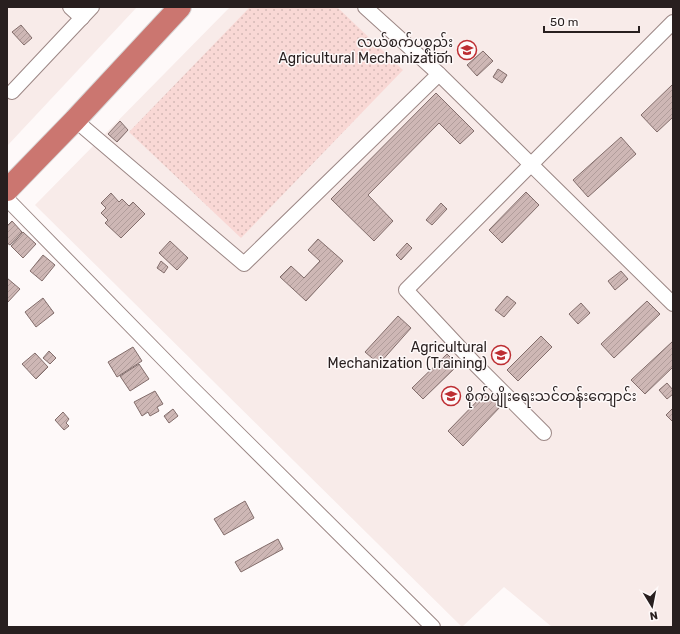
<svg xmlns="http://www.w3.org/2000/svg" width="680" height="634" font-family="Rubik,'Noto Sans Myanmar',sans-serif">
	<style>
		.built { fill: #f8ebe9 }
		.grass { fill: url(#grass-dots) }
		.building { fill: url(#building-hatch); stroke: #826d6b }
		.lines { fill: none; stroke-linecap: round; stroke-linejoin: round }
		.street-casing { stroke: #9c8785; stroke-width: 16 }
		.highway-casing { stroke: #d8d7d7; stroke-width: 24 }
		.street { stroke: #fff; stroke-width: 14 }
		.highway { stroke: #cb7670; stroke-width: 22 }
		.labels { text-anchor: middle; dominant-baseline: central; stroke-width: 3; stroke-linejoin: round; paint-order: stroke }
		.poi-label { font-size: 14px; fill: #281f1f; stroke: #fef9f9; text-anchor: end }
	</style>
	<defs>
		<pattern id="grass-dots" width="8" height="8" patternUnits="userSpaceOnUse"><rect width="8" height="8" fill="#f9d8d5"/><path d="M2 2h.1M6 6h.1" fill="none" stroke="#d5b9b6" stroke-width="1.8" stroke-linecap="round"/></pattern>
		<pattern id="building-hatch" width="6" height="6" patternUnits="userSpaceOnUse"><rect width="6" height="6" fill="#ceb7b5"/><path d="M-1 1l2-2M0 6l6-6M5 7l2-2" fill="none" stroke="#b19d9b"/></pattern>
	</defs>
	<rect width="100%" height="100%" fill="#fef9f9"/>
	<g class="built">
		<polygon points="7,7 137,7 7,146"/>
		<polygon points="230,7 673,7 673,627 552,627 504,587 462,627 35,205"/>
	</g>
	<polygon class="grass" points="250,7 337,7 403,70 241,238 129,132"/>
	<g class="building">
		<polygon points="21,25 32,38 24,45 12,32"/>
		<polygon points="483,51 493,61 477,76 467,65"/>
		<polygon points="498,69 507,75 502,83 493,77"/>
		<polygon points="673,84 673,117 657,132 641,115"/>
		<polygon points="436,93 474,131 460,144 439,123 368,195 393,221 374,241 331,199"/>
		<polygon points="120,121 128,130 117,142 108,134"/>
		<polygon points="621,137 636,154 588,197 573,180"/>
		<polygon points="526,192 539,205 502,243 489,230"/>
		<polygon points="111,193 119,202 122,199 129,206 133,202 145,214 121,238 105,223 108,220 101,213 106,208 101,203"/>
		<polygon points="441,203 447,209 432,225 426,220"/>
		<polygon points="12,221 22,232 10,245 7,243 7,226"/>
		<polygon points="23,232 36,244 23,258 11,246"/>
		<polygon points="318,239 343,261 306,301 280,277 291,266 304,278 320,261 308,250"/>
		<polygon points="170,241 188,258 177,270 159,253"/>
		<polygon points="407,243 412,248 401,260 396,255"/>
		<polygon points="43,255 55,265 42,281 30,271"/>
		<polygon points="161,261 168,267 164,273 157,268"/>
		<polygon points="621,271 628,279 615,290 608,281"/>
		<polygon points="7,278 20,289 7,303"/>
		<polygon points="507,296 516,303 504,317 495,310"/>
		<polygon points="43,298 54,313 36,327 25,312"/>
		<polygon points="647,301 660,314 614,358 601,344"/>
		<polygon points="581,303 590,313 578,324 569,314"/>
		<polygon points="398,316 411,328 379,364 365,352"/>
		<polygon points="541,336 552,347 518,381 507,370"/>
		<polygon points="673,341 673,367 645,394 631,380"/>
		<polygon points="133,347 142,361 117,377 108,362"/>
		<polygon points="49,351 56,358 50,364 43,358"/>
		<polygon points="35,353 48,367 36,379 22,364"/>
		<polygon points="447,354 458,365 423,399 412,388"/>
		<polygon points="139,364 149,379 130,391 120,376"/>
		<polygon points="667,383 673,390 673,394 667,399 659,390"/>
		<polygon points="155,391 163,404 157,407 159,411 150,416 148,412 142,416 134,402"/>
		<polygon points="486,392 501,406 463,446 448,431"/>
		<polygon points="673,408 673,422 666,415"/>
		<polygon points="173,409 178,416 169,423 164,416"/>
		<polygon points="63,412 69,419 66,423 69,426 64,430 55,420"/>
		<polygon points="245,501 254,518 224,535 214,519"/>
		<polygon points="278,539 283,549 241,572 235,562"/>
	</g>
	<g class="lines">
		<defs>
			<g id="street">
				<polyline points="70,7 82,18"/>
				<polyline points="365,7 439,74 673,304"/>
				<polyline points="12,92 92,7"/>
				<polyline points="75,120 244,264 439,74"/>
				<polyline points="7,199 188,384 433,627"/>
				<polyline points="544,433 476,365 406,290 673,22"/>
			</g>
			<polyline id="highway" points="7,190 75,120 180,7"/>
		</defs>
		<use href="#street" class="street-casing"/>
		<use href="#highway" class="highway-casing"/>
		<use href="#street" class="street"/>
		<use href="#highway" class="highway"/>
	</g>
	<defs>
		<symbol id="school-ring" viewBox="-11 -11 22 22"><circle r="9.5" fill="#fef9f9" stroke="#bd2e32" stroke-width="1.5"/><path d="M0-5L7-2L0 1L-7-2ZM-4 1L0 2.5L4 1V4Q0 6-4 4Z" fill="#bd2e32"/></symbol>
	</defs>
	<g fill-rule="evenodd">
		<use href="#school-ring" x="456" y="39" width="22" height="22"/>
		<use href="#school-ring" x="490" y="344" width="22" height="22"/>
		<use href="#school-ring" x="440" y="385" width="22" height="22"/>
	</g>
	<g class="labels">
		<g class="poi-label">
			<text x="453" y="42">လယ်စက်ပစ္စည်း<tspan x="453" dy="16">Agricultural Mechanization</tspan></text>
			<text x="487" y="347">Agricultural<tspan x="487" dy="16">Mechanization (Training)</tspan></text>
			<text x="465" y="396" text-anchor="start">စိုက်ပျိုးရေးသင်တန်းကျောင်း</text>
		</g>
	</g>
	<rect width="680" height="634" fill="none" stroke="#281f1f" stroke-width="16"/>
	<g transform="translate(652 606) rotate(170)" stroke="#fef9f9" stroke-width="3" paint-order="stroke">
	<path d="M0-3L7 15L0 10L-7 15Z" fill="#281f1f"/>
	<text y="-6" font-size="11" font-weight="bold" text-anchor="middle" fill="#281f1f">N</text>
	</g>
	<path d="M544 26v6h95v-6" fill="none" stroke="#281f1f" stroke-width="2"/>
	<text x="550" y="26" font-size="12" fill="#281f1f" stroke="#fef9f9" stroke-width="3" paint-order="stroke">50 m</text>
</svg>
